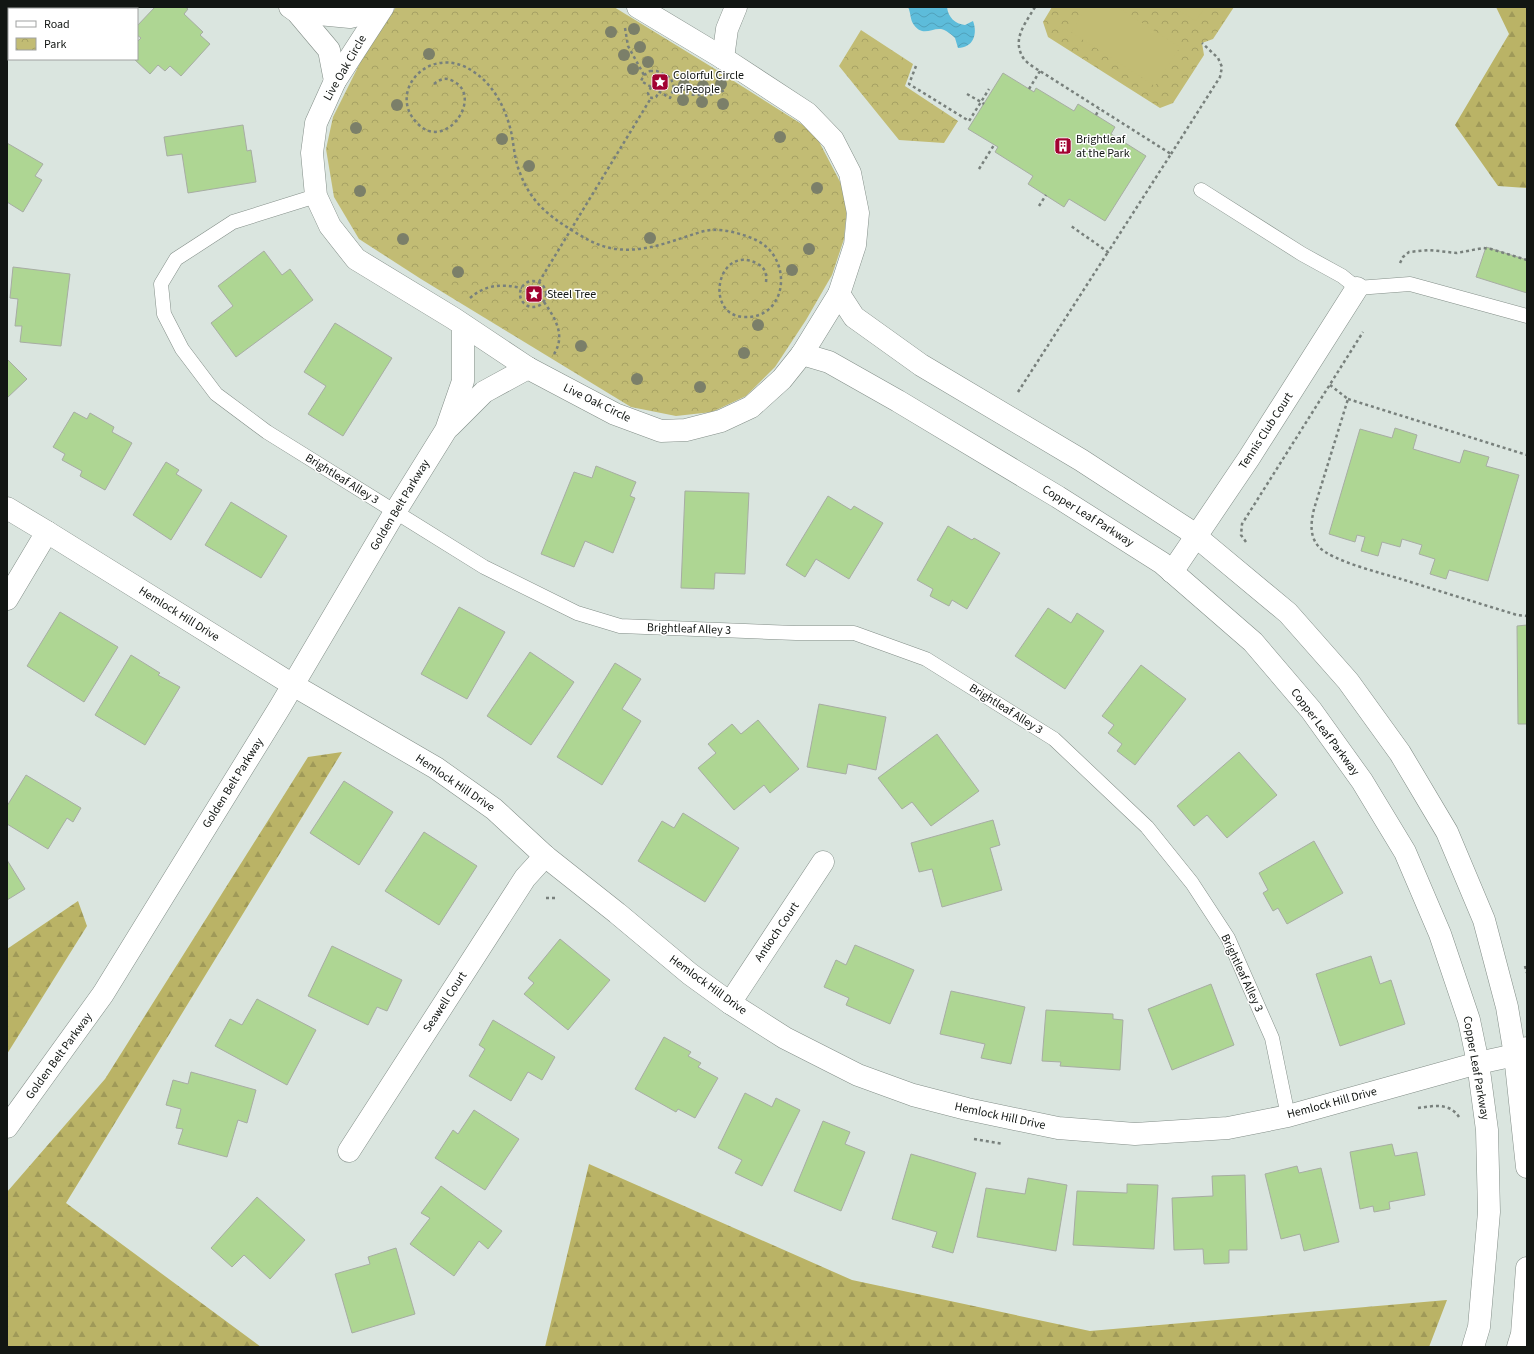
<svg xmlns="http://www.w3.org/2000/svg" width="1534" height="1354" font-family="'Source Sans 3',sans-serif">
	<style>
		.forest { fill: url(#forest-firs) }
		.park { fill: url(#park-crowns) }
		.garden { fill: #c2bc74 }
		.water { fill: url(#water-waves) }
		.building { fill: #aed693; stroke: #a7ada3 }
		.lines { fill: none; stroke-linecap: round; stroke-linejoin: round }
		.service-casing { stroke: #838e88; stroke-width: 15 }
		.minor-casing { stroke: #838e88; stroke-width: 23 }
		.path { stroke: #78807c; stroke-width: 2.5; stroke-dasharray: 3 3; stroke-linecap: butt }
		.service { stroke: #fff; stroke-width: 14 }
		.minor { stroke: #fff; stroke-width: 22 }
		.tree { fill: #7b7f69 }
		.labels { text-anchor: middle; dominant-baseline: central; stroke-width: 3; stroke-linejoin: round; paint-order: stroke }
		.street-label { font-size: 12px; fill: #121613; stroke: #fff }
		.poi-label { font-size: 12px; fill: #121613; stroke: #fff; text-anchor: start }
	</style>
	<defs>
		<pattern id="forest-firs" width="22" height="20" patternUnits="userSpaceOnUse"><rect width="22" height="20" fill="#bab366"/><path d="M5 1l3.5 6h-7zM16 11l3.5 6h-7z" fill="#9f9958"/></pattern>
		<pattern id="park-crowns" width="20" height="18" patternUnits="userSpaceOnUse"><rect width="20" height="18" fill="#c2bc74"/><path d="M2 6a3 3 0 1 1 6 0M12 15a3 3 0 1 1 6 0" fill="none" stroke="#a6a164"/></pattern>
		<pattern id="water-waves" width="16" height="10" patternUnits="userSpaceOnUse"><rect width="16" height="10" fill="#5dbcda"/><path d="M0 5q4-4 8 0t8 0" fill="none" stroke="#50a1ba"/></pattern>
	</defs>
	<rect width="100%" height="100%" fill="#dae5df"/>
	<g class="forest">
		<polygon points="1496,7 1527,7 1527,188 1498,186 1455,125 1509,34"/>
		<polygon points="342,752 66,1203 261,1347 7,1347 7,1192 105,1079 308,757"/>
		<polygon points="78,901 87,926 7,1054 7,949"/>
		<polygon points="589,1164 852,1280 1090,1331 1447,1300 1429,1347 545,1347"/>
	</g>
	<g class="park">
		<polygon points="396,7 614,7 715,69 814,132 848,197 844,239 832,275 806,320 775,367 746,396 712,412 676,416 631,407 421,279 359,239 334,197 326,149 333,117 361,61"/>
		<polygon points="1052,7 1234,7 1213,39 1202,43 1204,55 1173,103 1160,108 1048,37 1043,22"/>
		<polygon points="861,30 913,64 905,86 958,121 944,143 899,140 839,66"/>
	</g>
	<g class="garden">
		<polygon points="1087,7 1117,7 1180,47 1155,86 1071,32"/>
		<polygon points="1173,7 1205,7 1196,21"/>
	</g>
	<path class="water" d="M908,7H947C948,17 955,24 965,25L973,21C978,34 973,48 958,48L955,38C951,34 946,30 941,29C931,28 923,37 914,25C910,20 911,13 908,7Z"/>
	<g class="building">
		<polygon points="155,7 185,7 188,9 184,14 203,32 200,35 210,44 181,76 170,66 165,71 158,65 150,74 134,59 137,59 137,42 141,38 137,35 137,26"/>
		<polygon points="1003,73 1034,92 1036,88 1074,111 1078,104 1115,127 1111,134 1146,156 1105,221 1069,199 1064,207 1028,184 1033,176 995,152 998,147 968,129"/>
		<polygon points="243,125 247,151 251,150 256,182 188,193 182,154 167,156 164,137"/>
		<polygon points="7,143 43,164 35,176 42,180 23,212 7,202"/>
		<polygon points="1486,247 1527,260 1527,293 1476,277"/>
		<polygon points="264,251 282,275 290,269 313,300 236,357 211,323 233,306 218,286"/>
		<polygon points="13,267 70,274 61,346 20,342 22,326 15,326 18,299 10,298"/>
		<polygon points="335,323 392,358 343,436 308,414 326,386 304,372"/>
		<polygon points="7,359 27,379 7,398"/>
		<polygon points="74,412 87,419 90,413 114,427 112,432 132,443 105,490 80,476 82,471 62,460 65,454 53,447"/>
		<polygon points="1395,428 1417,435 1413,449 1460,463 1464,450 1489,457 1486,466 1519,475 1488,581 1449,570 1446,579 1430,574 1435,559 1419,554 1422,545 1402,539 1400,547 1382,542 1378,556 1361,551 1365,537 1357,535 1355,542 1329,534 1360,429 1392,438"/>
		<polygon points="166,462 179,470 176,474 202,490 171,540 133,515"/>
		<polygon points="596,466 636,482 630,496 635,498 613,553 585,541 574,567 541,554 574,472 592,478"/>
		<polygon points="685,491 749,493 745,574 715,573 714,589 681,588"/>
		<polygon points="828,496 851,510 854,506 883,523 849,579 816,559 805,577 786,565"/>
		<polygon points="231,502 287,536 261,578 205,545"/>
		<polygon points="948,526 972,540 974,538 1000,553 967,609 952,600 949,606 930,596 933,589 917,580"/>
		<polygon points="459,607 505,632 467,699 421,674"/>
		<polygon points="1048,608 1071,623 1077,613 1104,631 1065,689 1015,656"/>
		<polygon points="60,612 118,647 84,702 27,666"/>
		<polygon points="1527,625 1527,724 1518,724 1517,626"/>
		<polygon points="530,652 574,682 531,745 487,716"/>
		<polygon points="131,655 160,673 158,675 180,687 145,745 95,715"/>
		<polygon points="615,663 641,679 622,709 641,721 602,785 557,757"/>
		<polygon points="1141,665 1186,699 1135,765 1117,751 1122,744 1108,733 1114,725 1102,716"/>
		<polygon points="819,704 886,717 876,770 848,764 846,774 807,767"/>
		<polygon points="758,720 799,769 770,793 764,785 734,810 698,768 716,753 708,744 732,724 741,734"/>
		<polygon points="937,734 979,791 931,826 912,802 902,809 878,778"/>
		<polygon points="1239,752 1277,795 1227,838 1207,815 1194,826 1177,806"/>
		<polygon points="26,775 81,808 73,822 67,818 48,849 7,824 7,806"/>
		<polygon points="344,781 393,812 359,865 310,833"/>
		<polygon points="683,813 739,848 705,902 638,861 662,821 674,828"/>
		<polygon points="993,820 1000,845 990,848 1002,890 942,907 932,869 919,872 911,843"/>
		<polygon points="424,832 477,866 439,925 385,891"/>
		<polygon points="1314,841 1343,893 1287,924 1278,908 1273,911 1263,893 1268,890 1259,873"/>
		<polygon points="7,860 25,889 7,900"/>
		<polygon points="560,939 610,980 568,1030 524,994 534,983 528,978"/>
		<polygon points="855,945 914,970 890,1024 846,1005 849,998 824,987 836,960 846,965"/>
		<polygon points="332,946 402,980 387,1011 377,1007 368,1025 308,996"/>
		<polygon points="1371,956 1380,984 1391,980 1405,1024 1340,1046 1316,974"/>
		<polygon points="1211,984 1234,1045 1172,1070 1148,1009"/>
		<polygon points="951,991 1025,1007 1011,1064 981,1058 985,1044 940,1034"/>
		<polygon points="257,999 316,1030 287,1085 215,1046 230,1019 242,1025"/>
		<polygon points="1046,1010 1113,1014 1113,1019 1123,1020 1120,1070 1060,1066 1061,1062 1042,1061"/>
		<polygon points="493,1020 555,1057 542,1080 528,1072 511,1101 469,1076 485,1049 479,1045"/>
		<polygon points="664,1037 691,1052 688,1056 701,1063 698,1067 718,1078 695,1118 678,1109 676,1112 635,1089"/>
		<polygon points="191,1072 256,1090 247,1123 238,1120 227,1157 178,1144 183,1129 176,1128 181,1109 166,1105 173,1080 188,1084"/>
		<polygon points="745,1093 772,1107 776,1098 800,1110 762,1186 735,1173 742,1160 718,1148"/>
		<polygon points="474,1110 519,1139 485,1190 435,1158 453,1130 458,1134"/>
		<polygon points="823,1121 850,1132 845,1144 865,1152 841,1211 794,1191"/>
		<polygon points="1392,1144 1395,1156 1417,1152 1425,1195 1389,1202 1390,1209 1374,1212 1373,1206 1360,1209 1350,1152"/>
		<polygon points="911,1154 976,1173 953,1253 932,1247 937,1232 892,1219"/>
		<polygon points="1297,1166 1299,1173 1321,1168 1339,1242 1304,1251 1300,1234 1281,1239 1265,1174"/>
		<polygon points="1245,1175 1247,1250 1229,1250 1229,1263 1204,1264 1203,1249 1174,1250 1172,1198 1213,1196 1212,1176"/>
		<polygon points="1028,1178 1067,1185 1056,1251 977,1237 986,1188 1025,1194"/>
		<polygon points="1127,1184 1158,1185 1154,1249 1073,1245 1077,1191 1127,1193"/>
		<polygon points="441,1186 502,1231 488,1249 479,1241 454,1276 410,1244 430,1218 421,1213"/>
		<polygon points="257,1197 305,1240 270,1279 244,1255 232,1267 211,1248"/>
		<polygon points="396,1248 415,1314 352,1333 335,1274 370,1264 368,1257"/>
	</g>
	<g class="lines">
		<defs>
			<g id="service">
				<polyline points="1201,190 1302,254 1342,276 1357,288 1410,284 1527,316"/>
				<polyline points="316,196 233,222 176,259 161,284 164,314 182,349 216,394 267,432 484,567 577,613 620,626 796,633 854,633 926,659 1054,739 1147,827 1192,883 1228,938 1272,1038 1288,1116"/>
			</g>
			<g id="minor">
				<polyline points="290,7 297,12 329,50 335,81"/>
				<polyline points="383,7 335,81 316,123 312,153 316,196 330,226 356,259 453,318 528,368 615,414 661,431 686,430 721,421 751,407 782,379 802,354 839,294 855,245 858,213 850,173 833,140 807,113 723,58 638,7"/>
				<polyline points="297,12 350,17 379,10"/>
				<polyline points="723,58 727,29 736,7"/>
				<polyline points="839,294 854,317 921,365 1081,460 1187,529 1288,613 1348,681 1400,753 1447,832 1484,920 1507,1007 1515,1055 1527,1167"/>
				<polyline points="802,354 829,362 898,401 1058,497 1162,563 1253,642 1311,710 1362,781 1405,852 1440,934 1469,1020 1478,1063 1487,1130 1489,1212 1479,1327 1473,1347"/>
				<polyline points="450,426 484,392 528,368"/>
				<polyline points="7,508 47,532 293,685 436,768 494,809 545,856 617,913 690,974 730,1003 785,1038 858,1075 913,1095 967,1109 1058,1128 1135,1134 1228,1128 1288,1116 1478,1063 1515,1055 1527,1048"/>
				<polyline points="1172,572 1249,458 1357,288"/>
				<polyline points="7,599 47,532"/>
				<polyline points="730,1003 823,862"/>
				<polyline points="7,1127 103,994 280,707 395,512 446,430 463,381 463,326"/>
				<polyline points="349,1151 525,878 545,856"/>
				<polyline points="1518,1347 1522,1334 1527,1268"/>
			</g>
		</defs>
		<use href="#service" class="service-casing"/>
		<use href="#minor" class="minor-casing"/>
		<g class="path">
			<path d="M1035,7C1025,24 1011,40 1024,59C1028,64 1035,68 1040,71L1171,154L1108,252L1071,226"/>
			<polyline points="625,28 628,46 644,75"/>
			<polyline points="916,66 909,84 969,121 981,102 984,104"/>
			<polygon points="650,71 657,71 671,78 674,88 670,98 641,81 644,75"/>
			<path d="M434,84C440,79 446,77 453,81C484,96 447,151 419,125C384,93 430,41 474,72C495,86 507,111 512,136C514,148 515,161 520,173C530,200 546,214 570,229C584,238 599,247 616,249C639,252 661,245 682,238C692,235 701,231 711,230C726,229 743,234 756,240C794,258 788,320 743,317C703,314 718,242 758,264C765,268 767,274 766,282"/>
			<polyline points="651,87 648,93 649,97 652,98 656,97 659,92"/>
			<polyline points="1029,89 1040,71"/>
			<path d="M674,91C691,95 710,99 726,89"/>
			<polyline points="967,94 981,102 989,89"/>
			<polyline points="1096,115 1099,109"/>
			<polyline points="1171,154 1220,77 1222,67 1218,58 1202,43"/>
			<polyline points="979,169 994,145"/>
			<polyline points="1039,206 1046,195"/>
			<polyline points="1400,263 1403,257 1409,252 1429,250 1457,253 1483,248 1491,249 1527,260"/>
			<circle cx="533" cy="294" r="13"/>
			<polyline points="539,282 651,98"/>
			<path d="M470,298C486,284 502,284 522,288"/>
			<path d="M544,302C555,318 566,335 554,354"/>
			<path d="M1330,385L1348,399L1314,509C1311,522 1309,536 1319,547C1332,561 1381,573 1401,579C1439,591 1478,603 1517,615L1527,616"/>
			<polyline points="1018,392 1108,252"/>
			<polyline points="1348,399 1527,455"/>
			<polyline points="1246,542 1241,535 1242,524 1363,332"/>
			<polyline points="546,898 556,898"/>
			<polyline points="1525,966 1527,973"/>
			<path d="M1418,1108C1433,1106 1449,1102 1459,1117"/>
			<polyline points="974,1139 1003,1144"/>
		</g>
		<use href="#service" class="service"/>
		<use href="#minor" class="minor"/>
	</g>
	<g class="tree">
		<circle cx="634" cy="29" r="6"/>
		<circle cx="611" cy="32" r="6"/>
		<circle cx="640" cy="47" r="6"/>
		<circle cx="429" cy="54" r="6"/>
		<circle cx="624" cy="55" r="6"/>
		<circle cx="648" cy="62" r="6"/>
		<circle cx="633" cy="69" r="6"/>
		<circle cx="721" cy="84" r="6"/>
		<circle cx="684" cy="85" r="6"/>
		<circle cx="703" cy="86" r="6"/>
		<circle cx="683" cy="100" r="6"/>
		<circle cx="702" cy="102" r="6"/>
		<circle cx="723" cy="104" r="6"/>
		<circle cx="397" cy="105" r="6"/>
		<circle cx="356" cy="128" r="6"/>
		<circle cx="780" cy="137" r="6"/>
		<circle cx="502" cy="139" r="6"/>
		<circle cx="529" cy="166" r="6"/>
		<circle cx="817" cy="188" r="6"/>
		<circle cx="360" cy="191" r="6"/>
		<circle cx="650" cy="238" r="6"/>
		<circle cx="403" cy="239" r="6"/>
		<circle cx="809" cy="249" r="6"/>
		<circle cx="792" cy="270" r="6"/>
		<circle cx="458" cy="272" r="6"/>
		<circle cx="758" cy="325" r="6"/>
		<circle cx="581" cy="346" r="6"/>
		<circle cx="744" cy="353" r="6"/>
		<circle cx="637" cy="379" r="6"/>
		<circle cx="700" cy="387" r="6"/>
	</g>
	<defs>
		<symbol id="sight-square" viewBox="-11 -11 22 22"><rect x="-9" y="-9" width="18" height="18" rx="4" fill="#a20231" stroke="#fff"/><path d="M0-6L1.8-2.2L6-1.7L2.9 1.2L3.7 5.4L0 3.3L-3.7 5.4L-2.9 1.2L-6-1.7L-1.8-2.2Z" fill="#fff"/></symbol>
		<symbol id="building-square" viewBox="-11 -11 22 22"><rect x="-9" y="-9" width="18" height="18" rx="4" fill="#a20231" stroke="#fff"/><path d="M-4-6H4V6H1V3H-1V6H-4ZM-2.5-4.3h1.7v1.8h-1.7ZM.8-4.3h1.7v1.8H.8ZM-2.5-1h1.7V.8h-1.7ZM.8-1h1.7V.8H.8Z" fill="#fff"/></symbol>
	</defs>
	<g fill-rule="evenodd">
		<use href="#sight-square" x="650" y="72" width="20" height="20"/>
		<use href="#building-square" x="1053" y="136" width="20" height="20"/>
		<use href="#sight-square" x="524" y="284" width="20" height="20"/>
	</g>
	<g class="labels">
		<g class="street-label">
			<text transform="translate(345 68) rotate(-60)">Live Oak Circle</text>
			<text transform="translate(597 403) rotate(26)">Live Oak Circle</text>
			<text transform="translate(1266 431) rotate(-57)">Tennis Club Court</text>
			<text transform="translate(342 479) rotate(32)">Brightleaf Alley 3</text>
			<text transform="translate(400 505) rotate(-59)">Golden Belt Parkway</text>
			<text transform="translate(1088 516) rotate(32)">Copper Leaf Parkway</text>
			<text transform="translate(179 614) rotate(32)">Hemlock Hill Drive</text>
			<text transform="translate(689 629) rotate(2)">Brightleaf Alley 3</text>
			<text transform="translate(1006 709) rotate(32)">Brightleaf Alley 3</text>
			<text transform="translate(1325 732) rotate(53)">Copper Leaf Parkway</text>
			<text transform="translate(233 783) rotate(-58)">Golden Belt Parkway</text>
			<text transform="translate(455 783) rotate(34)">Hemlock Hill Drive</text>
			<text transform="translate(777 932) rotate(-56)">Antioch Court</text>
			<text transform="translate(1242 973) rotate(65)">Brightleaf Alley 3</text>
			<text transform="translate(708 985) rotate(36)">Hemlock Hill Drive</text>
			<text transform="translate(445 1002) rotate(-57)">Seawell Court</text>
			<text transform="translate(59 1056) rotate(-54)">Golden Belt Parkway</text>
			<text transform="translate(1476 1068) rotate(80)">Copper Leaf Parkway</text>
			<text transform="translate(1332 1103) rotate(-15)">Hemlock Hill Drive</text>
			<text transform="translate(1000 1116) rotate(12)">Hemlock Hill Drive</text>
		</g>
		<g class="poi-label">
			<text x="673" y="75">Colorful Circle<tspan x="673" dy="14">of People</tspan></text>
			<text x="1076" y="139">Brightleaf<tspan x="1076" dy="14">at the Park</tspan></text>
			<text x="547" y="294">Steel Tree</text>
		</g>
	</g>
	<rect width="1534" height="1354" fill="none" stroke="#121613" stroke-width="16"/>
	<rect x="8" y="8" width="130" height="52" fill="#ffffff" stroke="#a0a2a1"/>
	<rect x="16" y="21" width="20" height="6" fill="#ffffff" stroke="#a0a2a1"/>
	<text x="44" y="28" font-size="12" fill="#121613">Road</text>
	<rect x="16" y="38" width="20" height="12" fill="url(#park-crowns)" stroke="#a0a2a1"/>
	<text x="44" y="48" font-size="12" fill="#121613">Park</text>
</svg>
